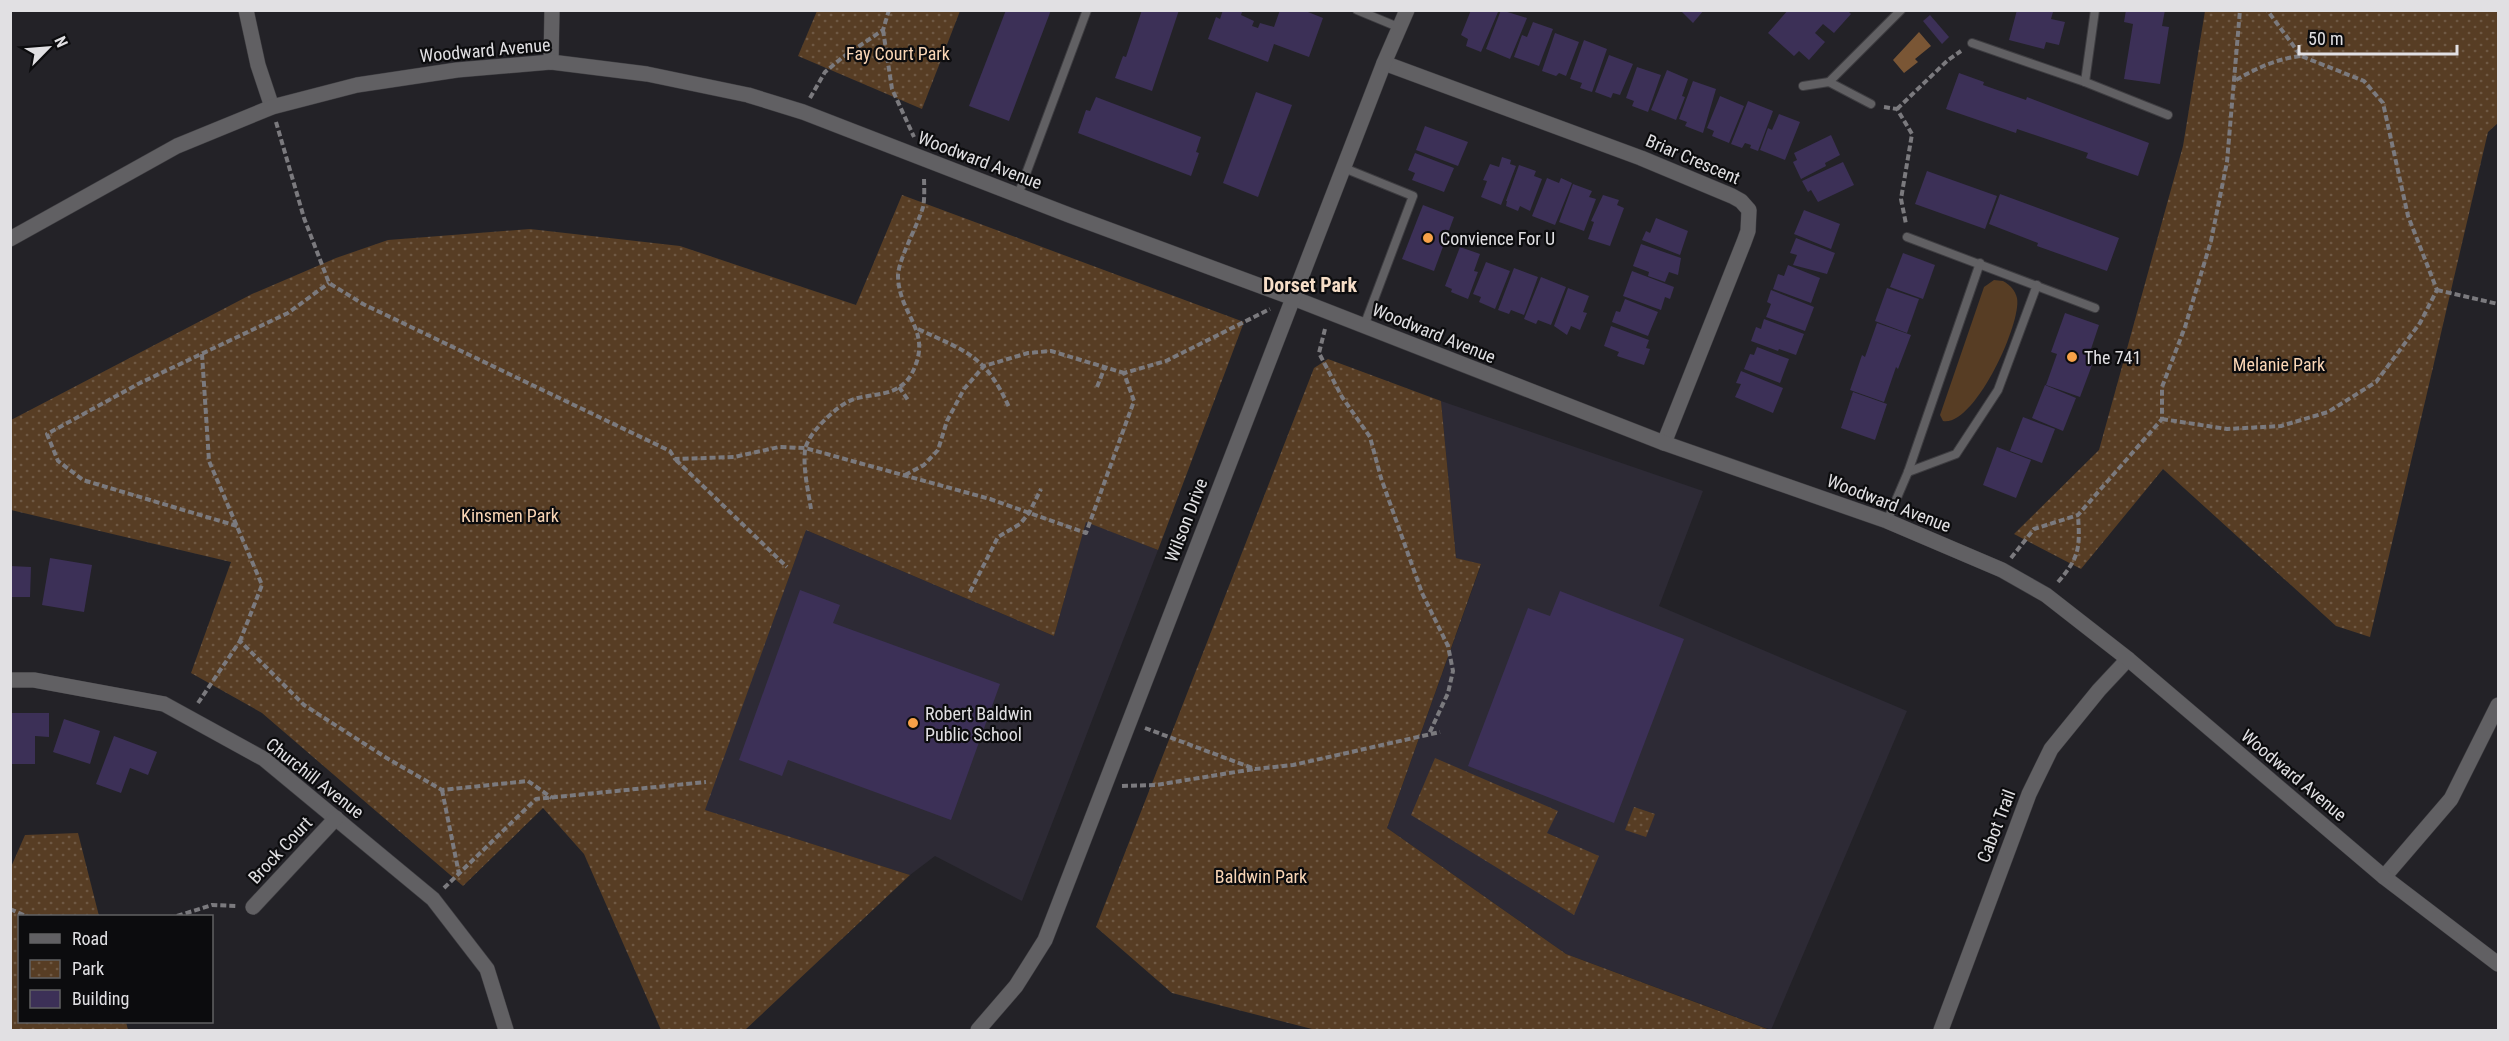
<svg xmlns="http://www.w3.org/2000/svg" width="2509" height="1041" font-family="'Roboto Condensed',sans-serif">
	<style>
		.built { fill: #2d2a35 }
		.grass { fill: #573d24 }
		.park { fill: url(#park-dots) }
		.water { fill: #7a5635 }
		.building { fill: #3c3057 }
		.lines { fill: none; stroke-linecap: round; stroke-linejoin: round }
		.service-casing { stroke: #3e3d41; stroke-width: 10 }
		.minor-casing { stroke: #3e3d41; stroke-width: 16 }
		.tertiary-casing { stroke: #3e3d41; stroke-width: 16 }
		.path { stroke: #7b7a7e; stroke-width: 4; stroke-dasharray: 6 3; stroke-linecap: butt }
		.service { stroke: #616063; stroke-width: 8 }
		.minor { stroke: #616063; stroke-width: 15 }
		.tertiary { stroke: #616063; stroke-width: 15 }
		.poi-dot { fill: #f7a148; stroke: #0c0c0e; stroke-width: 2 }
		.labels { text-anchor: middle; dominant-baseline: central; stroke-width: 4.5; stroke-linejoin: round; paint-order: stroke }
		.street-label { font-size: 18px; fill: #e1e0e3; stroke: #0c0c0e }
		.park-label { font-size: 18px; fill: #fad6b6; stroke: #0c0c0e }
		.poi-label { font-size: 18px; fill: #e1e0e3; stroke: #0c0c0e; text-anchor: start }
		.neighbourhood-label { font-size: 20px; font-weight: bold; fill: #f6dec8; stroke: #0c0c0e }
	</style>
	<defs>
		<pattern id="park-dots" width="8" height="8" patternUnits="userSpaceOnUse" patternTransform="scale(1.5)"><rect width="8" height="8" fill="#573d24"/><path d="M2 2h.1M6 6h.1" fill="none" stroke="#6f5944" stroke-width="1.8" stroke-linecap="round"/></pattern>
	</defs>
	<rect width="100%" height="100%" fill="#232227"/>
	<g class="built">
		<polygon points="1441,401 1703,491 1659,606 1907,711 1771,1030 1566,954 1387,828 1481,565 1456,558"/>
		<polygon points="1086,521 1158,550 1022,901 935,856 910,875 704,810 806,530 1054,636"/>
	</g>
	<path class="grass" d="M1994,280L2003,281C2010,285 2015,290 2017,298C2022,323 1974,427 1943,421L1940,415L1984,287Z"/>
	<g class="park">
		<polygon points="817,11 960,11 922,109 798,56"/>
		<polygon points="2205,11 2498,11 2498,123 2488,132 2370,637 2336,626 2163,469 2081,569 2014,534 2099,450 2183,146"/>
		<polygon points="902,195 1244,322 1158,550 1086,522 1054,636 806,530 705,810 910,875 745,1030 661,1030 584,854 543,808 463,886 262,713 191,673 231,562 11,510 11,420 252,294 336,258 388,240 530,229 680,246 856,305"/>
		<polygon points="1328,359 1441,401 1456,558 1481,564 1387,828 1566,954 1770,1030 1316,1030 1172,993 1096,927 1314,368"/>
		<polygon points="1435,758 1558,811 1547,833 1599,856 1574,915 1411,815"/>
		<polygon points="1634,807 1655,814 1646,837 1625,830"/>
		<polygon points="78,833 99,916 20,916 20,1022 126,1022 128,1030 11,1030 11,867 25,835"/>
	</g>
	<polygon class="water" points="1919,32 1931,46 1915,59 1918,62 1904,73 1893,60"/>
	<g class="building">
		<polygon points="1006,10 1051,10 1009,121 969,106"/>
		<polygon points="1142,10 1179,10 1152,91 1115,78 1123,56 1126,57"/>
		<polygon points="1223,10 1242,12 1241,15 1254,21 1252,26 1258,28 1260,23 1274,27 1280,10 1303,10 1323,18 1309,57 1274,44 1268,62 1208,39 1216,17 1220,19"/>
		<polygon points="1471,10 1498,12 1481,52 1466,46 1468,39 1461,35"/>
		<polygon points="1501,10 1527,18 1510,59 1486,49"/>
		<polygon points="1680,10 1704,10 1693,23"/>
		<polygon points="1788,10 1847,10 1851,14 1834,33 1823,24 1815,33 1825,42 1809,60 1799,51 1794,56 1768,33"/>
		<polygon points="2017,10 2049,10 2053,12 2051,19 2065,22 2059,45 2046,42 2044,49 2009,40"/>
		<polygon points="2126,10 2165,10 2162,26 2169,27 2160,84 2124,79 2133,24 2124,22"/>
		<polygon points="1930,15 1949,37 1942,44 1923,21"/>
		<polygon points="1533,22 1553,29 1539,66 1514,57 1522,35 1527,37"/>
		<polygon points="1555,33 1579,42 1566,76 1559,73 1556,76 1542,71"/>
		<polygon points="1584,40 1607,49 1592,92 1580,88 1582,83 1570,79"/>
		<polygon points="1609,55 1633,64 1620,95 1613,93 1611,98 1595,92"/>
		<polygon points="1637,67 1661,75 1648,112 1632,106 1634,101 1626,98"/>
		<polygon points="1667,70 1688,79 1682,96 1685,97 1676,120 1651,110"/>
		<polygon points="1959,73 1984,82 1983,85 2026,100 2027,97 2149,143 2138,176 2086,158 2088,153 2017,129 2016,133 1946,109"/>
		<polygon points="1693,81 1716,89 1703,133 1685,126 1687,122 1679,119"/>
		<polygon points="1256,92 1292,105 1258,197 1223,183"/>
		<polygon points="1720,96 1744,106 1729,143 1712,136 1714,131 1707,128"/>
		<polygon points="1096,97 1201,137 1196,152 1199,153 1191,176 1078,133 1086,110 1090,111"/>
		<polygon points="1748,101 1773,111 1758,151 1750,148 1751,145 1745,143 1742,148 1731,144"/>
		<polygon points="1779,114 1800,122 1785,160 1760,150 1768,128 1772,130"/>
		<polygon points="1425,126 1468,142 1458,166 1416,150"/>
		<polygon points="1831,135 1840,155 1825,163 1826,166 1801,179 1793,162 1797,160 1794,153"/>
		<polygon points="1415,153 1454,168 1444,192 1412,180 1415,173 1408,170"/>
		<polygon points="1502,157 1511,160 1510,164 1516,166 1501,205 1481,197 1487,181 1483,180 1490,164 1499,167"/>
		<polygon points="1843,162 1854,185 1818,202 1811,190 1808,192 1802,181"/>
		<polygon points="1519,165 1536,171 1534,176 1542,179 1530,211 1520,206 1518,211 1506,206 1507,201 1506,201"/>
		<polygon points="1927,171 1997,196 1985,229 1915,204"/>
		<polygon points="1547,178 1559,183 1561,178 1572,183 1555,225 1532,216"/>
		<polygon points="1573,184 1592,191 1589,197 1596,199 1584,231 1559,222"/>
		<polygon points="2000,194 2119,238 2107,271 2037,246 2038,243 1989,224"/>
		<polygon points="1603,195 1619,200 1617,205 1624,208 1610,246 1588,239 1594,222 1591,221"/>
		<polygon points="1423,205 1454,217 1434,271 1402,259"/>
		<polygon points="1804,210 1840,224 1831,249 1794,234"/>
		<polygon points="1656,218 1688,231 1680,255 1642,240 1646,231 1650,233"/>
		<polygon points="1796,238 1835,253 1827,274 1793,265 1797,255 1790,253"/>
		<polygon points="1641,244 1681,258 1678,275 1669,272 1665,282 1648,276 1649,272 1633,266"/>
		<polygon points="1460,247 1480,254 1474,271 1478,272 1468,299 1451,292 1452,289 1445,286"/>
		<polygon points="1903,253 1935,265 1923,299 1890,287"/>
		<polygon points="1486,262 1510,271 1495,309 1479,302 1481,297 1473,294"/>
		<polygon points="1788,265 1820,278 1811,303 1773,289 1778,274 1784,276"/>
		<polygon points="1514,268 1538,277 1524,315 1511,310 1509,314 1498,310"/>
		<polygon points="1632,271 1674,287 1670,299 1665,297 1661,310 1623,296"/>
		<polygon points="1541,277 1566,287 1551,325 1538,320 1536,324 1524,319"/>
		<polygon points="1568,288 1589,296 1583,312 1587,313 1580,330 1571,326 1567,335 1554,326"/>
		<polygon points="1887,288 1919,299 1907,333 1875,321"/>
		<polygon points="1771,290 1814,307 1805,331 1766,317 1771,304 1767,302"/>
		<polygon points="1625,299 1658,312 1648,336 1612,322 1616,311 1620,312"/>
		<polygon points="2065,313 2099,325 2087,361 2092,365 2080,397 2046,385 2057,354 2051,352"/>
		<polygon points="1764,319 1804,334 1796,355 1779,349 1778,351 1751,341 1756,327 1761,329"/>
		<polygon points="1877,323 1911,335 1898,369 1896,367 1884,402 1850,390 1862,355 1865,357"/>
		<polygon points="1611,326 1649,340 1646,348 1650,349 1644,365 1617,356 1619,352 1604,346"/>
		<polygon points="1757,347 1789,359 1780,383 1744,369 1750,354 1754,355"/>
		<polygon points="1741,371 1783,388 1773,413 1735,397 1741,384 1736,383"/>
		<polygon points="2045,385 2076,398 2063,431 2032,418"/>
		<polygon points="1853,392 1887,404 1875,440 1841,428"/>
		<polygon points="2023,417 2055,429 2042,463 2010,451"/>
		<polygon points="1997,447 2031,460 2016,498 1983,485"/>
		<polygon points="50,558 92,565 84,612 42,605"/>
		<polygon points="10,566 31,567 30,597 10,597"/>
		<polygon points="800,590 840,605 833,623 1000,684 951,820 788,760 782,776 739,760"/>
		<polygon points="1560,591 1684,639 1614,823 1468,766 1528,608 1550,616"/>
		<polygon points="10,713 49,713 49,737 35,736 35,764 10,764"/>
		<polygon points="64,719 100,731 90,764 53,752"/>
		<polygon points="114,736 157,752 148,775 130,768 121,793 96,784"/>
	</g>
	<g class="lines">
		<defs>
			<g id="service">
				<polyline points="1357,10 1398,27"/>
				<polyline points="1972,43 2085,82 2168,115"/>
				<polyline points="1829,82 1901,10"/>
				<polyline points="2085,82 2095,10"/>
				<polyline points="1803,86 1829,82 1871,104"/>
				<polyline points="1344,168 1413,196 1364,326"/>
				<polyline points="1018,195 1087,10"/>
				<polyline points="1907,237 2095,308"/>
				<polyline points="1908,472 1956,454 1998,390 2037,285"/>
				<polyline points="1887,521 1908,472 1980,263"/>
			</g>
			<g id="minor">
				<polyline points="246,10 258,65 272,107"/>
				<polyline points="551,62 552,10"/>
				<polyline points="1384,63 1641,158 1732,196 1741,201 1749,210 1748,231 1744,242 1664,443"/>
				<polyline points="10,680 34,680 164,704 264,759 433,899 487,969 506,1030"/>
				<polyline points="2384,877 2451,799 2498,705"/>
				<polyline points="253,907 336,818"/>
				<polyline points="1941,1030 2029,794 2051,749 2099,690 2128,659"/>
			</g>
			<g id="tertiary">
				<polyline points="10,239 177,146 272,107 357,85 457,70 551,62 647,74 748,95 803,112 1069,215 1293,298 1664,443 1887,521 2002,570 2046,595 2128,659 2384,877 2498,964"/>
				<polyline points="978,1030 1016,986 1045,940 1384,63 1407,10"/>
			</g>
		</defs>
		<use href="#service" class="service-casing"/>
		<use href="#minor" class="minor-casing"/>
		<use href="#tertiary" class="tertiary-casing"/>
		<g class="path">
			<polyline points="883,30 892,89 914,137"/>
			<path d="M2236,80C2257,68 2276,59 2301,56"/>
			<polyline points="810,98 825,72 843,57 883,30 889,10"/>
			<polyline points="1884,107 1897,109 1912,134 1901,199 1906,224"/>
			<polyline points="1897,109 1948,60 1961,51"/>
			<polyline points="276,122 304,218 329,283 363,304 670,451 675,459 734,457 779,447 805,448 990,499 1086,533 1134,401 1124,373 1166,361 1270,309"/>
			<polyline points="2437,290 2498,304"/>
			<path d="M918,329C967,352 985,355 1009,407"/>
			<polyline points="1325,329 1319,353 1342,397 1370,437 1381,478 1422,593 1448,646 1453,671 1448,693 1429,734"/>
			<polyline points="202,354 209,461 262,585 240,641"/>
			<polyline points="899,387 908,400"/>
			<polyline points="1097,387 1105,367"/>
			<polyline points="2162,419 2227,429 2281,426 2328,412 2376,382 2420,323 2437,290 2408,216 2383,103 2364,81 2301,56 2267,10"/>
			<polyline points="676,460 787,567"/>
			<polyline points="905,475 924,465 938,450 947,421 964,389 984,366 1028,353 1051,351 1124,373"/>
			<path d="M811,509C808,490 803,469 805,450C807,434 838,404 854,399C873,393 898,397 911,375C935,331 899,317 898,276C898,260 918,225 923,207C925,198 924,186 924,176"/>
			<polyline points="237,526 83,480 58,461 47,434 140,383 288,313 329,283"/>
			<polyline points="2011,558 2034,529 2078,515 2162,419 2162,387 2185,327 2211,241 2227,162 2240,10"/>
			<path d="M2058,582C2080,557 2080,547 2078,515"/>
			<polyline points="970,592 998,537 1020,524 1029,513 1041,489"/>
			<polyline points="198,703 240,641 304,705 385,757 442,790 528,781 552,798"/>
			<polyline points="1145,728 1255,769 1293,765 1440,732"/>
			<polyline points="1122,786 1156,785 1254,769"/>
			<polyline points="442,790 459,874"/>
			<polyline points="444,888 536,799 706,782"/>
			<polyline points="10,909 26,916"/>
			<polyline points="177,916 212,905 237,906"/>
		</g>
		<use href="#service" class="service"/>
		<use href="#minor" class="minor"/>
		<use href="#tertiary" class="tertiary"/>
	</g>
	<g class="poi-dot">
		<circle cx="1428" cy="238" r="6"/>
		<circle cx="2072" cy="357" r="6"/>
		<circle cx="913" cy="723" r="6"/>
	</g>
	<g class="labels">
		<g class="street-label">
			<text transform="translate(485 50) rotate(-5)">Woodward Avenue</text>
			<text transform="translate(1693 159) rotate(23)">Briar Crescent</text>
			<text transform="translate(980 160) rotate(21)">Woodward Avenue</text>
			<text transform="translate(1434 333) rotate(22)">Woodward Avenue</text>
			<text transform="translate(1889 503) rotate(21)">Woodward Avenue</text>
			<text transform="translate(1186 520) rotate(-69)">Wilson Drive</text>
			<text transform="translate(2294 775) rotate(40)">Woodward Avenue</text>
			<text transform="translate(315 778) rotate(38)">Churchill Avenue</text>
			<text transform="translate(1996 826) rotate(-69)">Cabot Trail</text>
			<text transform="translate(280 850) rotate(-47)">Brock Court</text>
		</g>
		<g class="park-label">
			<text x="898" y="53">Fay Court Park</text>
			<text x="2279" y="364">Melanie Park</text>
			<text x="510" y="515">Kinsmen Park</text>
			<text x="1261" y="876">Baldwin Park</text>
		</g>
		<g class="poi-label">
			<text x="1440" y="238">Convience For U</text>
			<text x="2084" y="357">The 741</text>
			<text x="925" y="713">Robert Baldwin<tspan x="925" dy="21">Public School</tspan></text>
		</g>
		<g class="neighbourhood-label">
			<text x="1310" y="285">Dorset Park</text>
		</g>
	</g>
	<rect width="2509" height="1041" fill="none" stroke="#e1e0e3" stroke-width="24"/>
	<rect x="18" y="915" width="195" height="108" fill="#0c0c0e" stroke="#616163" stroke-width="1.5"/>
	<rect x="30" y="934" width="30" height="9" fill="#616063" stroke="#616163" stroke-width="1.5"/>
	<text x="72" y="945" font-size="18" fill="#e1e0e3">Road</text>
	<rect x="30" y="960" width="30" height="18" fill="url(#park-dots)" stroke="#616163" stroke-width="1.5"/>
	<text x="72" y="975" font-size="18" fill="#e1e0e3">Park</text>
	<rect x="30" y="990" width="30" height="18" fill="#3c3057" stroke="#616163" stroke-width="1.5"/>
	<text x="72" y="1005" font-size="18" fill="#e1e0e3">Building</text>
	<g transform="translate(48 48) rotate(65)" stroke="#0c0c0e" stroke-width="4.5" paint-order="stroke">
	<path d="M0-4.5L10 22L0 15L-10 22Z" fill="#e1e0e3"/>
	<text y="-9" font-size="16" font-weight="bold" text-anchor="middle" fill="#e1e0e3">N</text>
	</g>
	<path d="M2299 45v9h158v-9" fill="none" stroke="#e1e0e3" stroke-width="3"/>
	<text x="2308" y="45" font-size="18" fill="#e1e0e3" stroke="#0c0c0e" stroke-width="4.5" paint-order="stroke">50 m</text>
</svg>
